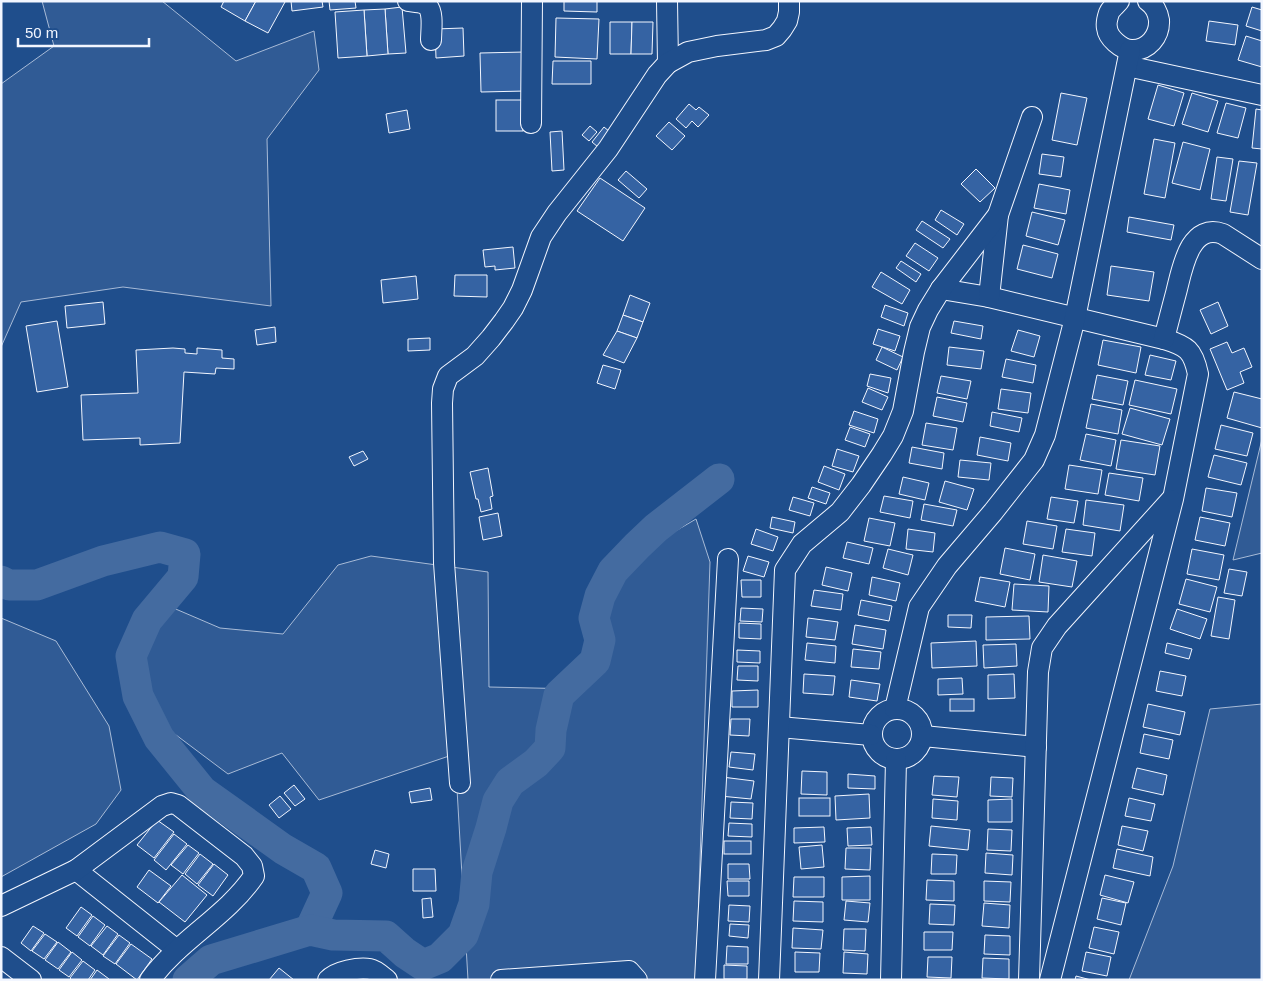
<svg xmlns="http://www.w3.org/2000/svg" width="1263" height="981" font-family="Helvetica,sans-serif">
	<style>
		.built { fill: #305b95; stroke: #a8bbd7 }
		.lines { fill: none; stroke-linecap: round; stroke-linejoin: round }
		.river { stroke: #446ba0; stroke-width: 31 }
		.building { fill: #3563a3; stroke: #f2f6ff }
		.minor-casing { stroke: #f2f6ff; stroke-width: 22 }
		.minor { stroke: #1f4e8c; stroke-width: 20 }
	</style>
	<rect width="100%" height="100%" fill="#1f4e8c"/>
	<g class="built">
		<polygon points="42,1 162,1 236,61 314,31 319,70 267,139 271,306 123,287 21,302 1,347 1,84 54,46"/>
		<polygon points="1262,439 1262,553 1233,560"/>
		<polygon points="696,519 710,562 696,980 468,980 455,754 319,800 282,753 228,774 156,720 134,649 171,607 220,628 283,634 338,565 371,556 488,572 489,687 577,689 628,559"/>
		<polygon points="1,618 56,641 109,726 121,790 96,824 1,877"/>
		<polygon points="1262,704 1262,980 1129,980 1173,866 1210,709"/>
	</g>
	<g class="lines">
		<g class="river">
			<polyline points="1,581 9,585 37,585 103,561 160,547 185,554 183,577 147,620 131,656 138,696 159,738 202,791 283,849 316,868 327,893 310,930"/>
			<polyline points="188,980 211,960 310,930 333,935 386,936 405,953 423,965 440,958 463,935 474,904 477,872 491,828 498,801 510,782 536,763 550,748 551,730 559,695 595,661 600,640 594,618 600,596 613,571 637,546 656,528 719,479"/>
		</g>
	</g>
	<g class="building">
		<polygon points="224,1 256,1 245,21 221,7"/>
		<polygon points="256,1 283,1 285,2 268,33 245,21"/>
		<polygon points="291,1 322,1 323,7 292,11"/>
		<polygon points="329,1 355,1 356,8 330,10"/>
		<polygon points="564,1 597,1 597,12 564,11"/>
		<polygon points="402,7 406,53 388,54 385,9"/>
		<polygon points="1252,7 1262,10 1262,31 1246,26"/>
		<polygon points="385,9 388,54 367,56 364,10"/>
		<polygon points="364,10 367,56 338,58 335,12"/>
		<polygon points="556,18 599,19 597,59 555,57"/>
		<polygon points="1209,21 1238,25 1235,45 1206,41"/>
		<polygon points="610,22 632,22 631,54 610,54"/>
		<polygon points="632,22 653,22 652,54 631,54"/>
		<polygon points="463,28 464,56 436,58 435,29"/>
		<polygon points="1246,36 1262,41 1262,67 1238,60"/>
		<polygon points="525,52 526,91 481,92 480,53"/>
		<polygon points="553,61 591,61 591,84 552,84"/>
		<polygon points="1158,85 1184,93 1174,126 1148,119"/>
		<polygon points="1061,93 1087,98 1077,145 1052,140"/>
		<polygon points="1192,93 1218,101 1208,132 1182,124"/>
		<rect x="496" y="100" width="27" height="31"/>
		<polygon points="1226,103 1246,108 1238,138 1217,133"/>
		<polygon points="689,104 696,110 699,107 709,115 698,127 692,121 686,128 676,119"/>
		<polygon points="1256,109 1262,110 1262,149 1252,148"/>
		<polygon points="407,110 410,129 389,133 386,114"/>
		<polygon points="669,122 685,136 672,150 656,136"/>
		<polygon points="590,126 597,132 589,141 582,135"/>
		<polygon points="604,127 610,132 598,147 592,142"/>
		<polygon points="562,131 564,170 552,171 550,132"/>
		<polygon points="1154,139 1175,143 1165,198 1144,194"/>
		<polygon points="1183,142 1210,149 1200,190 1172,183"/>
		<polygon points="1042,154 1064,157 1061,177 1039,174"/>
		<polygon points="1217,157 1233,159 1226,201 1211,199"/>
		<polygon points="1239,161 1257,163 1248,215 1230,212"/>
		<polygon points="976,169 995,188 980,202 961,184"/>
		<polygon points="626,171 647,189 639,198 618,180"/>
		<polygon points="600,178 645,208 623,241 577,211"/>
		<polygon points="1039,184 1070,190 1066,214 1034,208"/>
		<polygon points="941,210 964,224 957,235 935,220"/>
		<polygon points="1032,212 1065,220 1058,245 1026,236"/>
		<polygon points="1129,217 1174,225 1171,240 1127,232"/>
		<polygon points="922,221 950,239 943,248 916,230"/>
		<polygon points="915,243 938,258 929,271 906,256"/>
		<polygon points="1023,245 1058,254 1052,278 1017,269"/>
		<polygon points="513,247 515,268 495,270 495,266 485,267 483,250"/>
		<polygon points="901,261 921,274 916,282 896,268"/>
		<polygon points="1111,266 1154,272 1149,301 1107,295"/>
		<polygon points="881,272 910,290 902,304 872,287"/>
		<polygon points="455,275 487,275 487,297 454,296"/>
		<polygon points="416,276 418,299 383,303 381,280"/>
		<polygon points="630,295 650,303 643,322 623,315"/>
		<polygon points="103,302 105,324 67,328 65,306"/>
		<polygon points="1218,302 1228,326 1211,334 1200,310"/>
		<polygon points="885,305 908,313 904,326 881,317"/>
		<polygon points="623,315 643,322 637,338 617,331"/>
		<polygon points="57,321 68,387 37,392 26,326"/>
		<polygon points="954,321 983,326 981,339 951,333"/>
		<polygon points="275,327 276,342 257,345 255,330"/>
		<polygon points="878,329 900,336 895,351 873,344"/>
		<polygon points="1018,330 1040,336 1034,357 1011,351"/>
		<polygon points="617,331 637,338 624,363 603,355"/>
		<polygon points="430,338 430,350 408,351 408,339"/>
		<polygon points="1103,340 1141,347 1136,373 1098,365"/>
		<polygon points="1227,342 1232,353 1244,348 1252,367 1240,372 1244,383 1227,390 1210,349"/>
		<polygon points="882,347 903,357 897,370 876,360"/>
		<polygon points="949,347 984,351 981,369 947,365"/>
		<polygon points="173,348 185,349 185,353 197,354 197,348 222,350 222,358 234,359 234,369 216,368 215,374 184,372 180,443 140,445 140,438 83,440 81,395 138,393 136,350"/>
		<polygon points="1150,355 1176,361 1171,380 1145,375"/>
		<polygon points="1006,359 1036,365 1033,383 1002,377"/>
		<polygon points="603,365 621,370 615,389 597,383"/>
		<polygon points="870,374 891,378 888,393 867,386"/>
		<polygon points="1097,375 1128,381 1123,405 1092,399"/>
		<polygon points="941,376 971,381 967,399 937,393"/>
		<polygon points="1135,380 1177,389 1171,414 1129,405"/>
		<polygon points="868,388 888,397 882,410 862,402"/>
		<polygon points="1001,389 1031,393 1028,413 998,409"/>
		<polygon points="1234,392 1262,399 1262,428 1227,418"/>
		<polygon points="937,397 967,403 963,422 933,416"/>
		<polygon points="1091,404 1122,410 1118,434 1086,428"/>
		<polygon points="1130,408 1170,419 1162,445 1122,434"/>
		<polygon points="854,411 878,419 874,433 849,425"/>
		<polygon points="992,412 1022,418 1019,432 990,426"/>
		<polygon points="926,423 957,428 953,450 922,445"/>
		<polygon points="1221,425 1253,433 1247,456 1215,449"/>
		<polygon points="850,427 870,434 865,447 845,440"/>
		<polygon points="1086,434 1116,440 1111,466 1080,460"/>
		<polygon points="980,437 1011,443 1008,461 977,455"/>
		<polygon points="1121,440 1160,446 1155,475 1116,469"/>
		<polygon points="912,447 944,453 942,469 909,463"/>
		<polygon points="837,449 859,456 853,472 832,466"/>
		<polygon points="363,451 368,459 354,466 349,457"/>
		<polygon points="1214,455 1247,463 1241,485 1208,477"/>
		<polygon points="960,460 991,463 989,480 958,477"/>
		<polygon points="1069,465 1102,470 1098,494 1065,489"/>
		<polygon points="824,466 845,474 839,490 818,482"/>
		<polygon points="488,468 493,496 490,497 492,509 481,512 478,499 476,499 470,472"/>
		<polygon points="1109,473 1143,478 1139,501 1105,495"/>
		<polygon points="903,477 929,483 925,500 899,494"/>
		<polygon points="945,481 974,489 967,510 939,502"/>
		<polygon points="812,487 830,493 826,504 808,498"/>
		<polygon points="1206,488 1237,493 1232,517 1202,511"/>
		<polygon points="884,496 913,501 910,518 880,512"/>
		<polygon points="793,497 814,503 810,516 789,510"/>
		<polygon points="1051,497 1078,501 1074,523 1047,519"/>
		<polygon points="1086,500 1124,505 1120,531 1083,525"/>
		<polygon points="924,504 957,510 953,526 921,520"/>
		<polygon points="498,513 502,536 483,540 479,517"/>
		<polygon points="772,517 795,522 793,533 770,528"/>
		<polygon points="1200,517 1230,523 1225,546 1195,540"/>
		<polygon points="869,518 895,523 890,546 864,541"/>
		<polygon points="1027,521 1057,526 1053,549 1023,544"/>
		<polygon points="756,529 778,537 773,551 751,544"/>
		<polygon points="908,529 935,533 933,552 906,549"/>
		<polygon points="1066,529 1095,533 1092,556 1062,552"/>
		<polygon points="847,542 873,548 869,564 843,558"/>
		<polygon points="1005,548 1035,554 1030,580 1000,574"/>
		<polygon points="888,549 913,555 908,575 883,568"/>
		<polygon points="1192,549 1224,555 1219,580 1187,574"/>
		<polygon points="1043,555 1077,561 1072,587 1039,582"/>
		<polygon points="748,556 769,562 764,577 743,571"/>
		<polygon points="826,567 852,573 848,591 822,585"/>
		<polygon points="1229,569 1247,572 1242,596 1224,593"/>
		<polygon points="872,577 900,583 896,601 869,595"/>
		<polygon points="980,577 1010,582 1005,607 975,601"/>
		<polygon points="1186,579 1217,587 1210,612 1179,604"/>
		<polygon points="741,580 761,580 761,597 742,597"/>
		<polygon points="1014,584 1049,586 1048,612 1012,610"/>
		<polygon points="814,590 843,594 841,610 811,606"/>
		<polygon points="1218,597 1235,600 1229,639 1211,636"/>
		<polygon points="861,600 892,606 889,621 858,615"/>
		<polygon points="741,608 763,609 762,622 740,621"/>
		<polygon points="1177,609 1207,619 1200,639 1170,629"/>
		<polygon points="948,615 972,615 971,628 948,627"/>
		<polygon points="1029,616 1030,639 986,640 986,617"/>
		<polygon points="808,618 838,622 835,640 806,637"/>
		<polygon points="739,623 761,624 761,639 739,638"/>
		<polygon points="855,625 886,630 883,649 852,644"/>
		<polygon points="976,641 977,666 932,668 931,643"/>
		<polygon points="807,643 836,646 835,663 805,660"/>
		<polygon points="1167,643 1192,649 1189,659 1165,653"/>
		<polygon points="1016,644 1017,666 984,668 983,645"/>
		<polygon points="853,649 881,652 879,669 851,667"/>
		<polygon points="737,650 760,651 760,663 737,662"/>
		<polygon points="738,666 758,666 758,681 737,680"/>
		<polygon points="1160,671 1186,676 1182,696 1156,691"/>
		<polygon points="804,674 835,676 833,695 803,693"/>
		<polygon points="1014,674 1015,698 988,699 988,675"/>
		<polygon points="962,678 963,694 938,695 938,679"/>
		<polygon points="851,680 880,684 877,701 849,697"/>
		<polygon points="758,690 758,707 732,707 732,691"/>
		<rect x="950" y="699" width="24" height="12"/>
		<polygon points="1148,704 1185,712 1180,735 1143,727"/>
		<polygon points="731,719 750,719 749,736 730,735"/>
		<polygon points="1144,734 1173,740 1169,759 1140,753"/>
		<polygon points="731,752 755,754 753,770 729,767"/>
		<polygon points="1137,768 1167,775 1163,795 1132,788"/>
		<polygon points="802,771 827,772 827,795 801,794"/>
		<polygon points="848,774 875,776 875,789 848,788"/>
		<polygon points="934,776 959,777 957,797 932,795"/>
		<polygon points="722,777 754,781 751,799 720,796"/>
		<polygon points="991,777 1013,778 1012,797 990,796"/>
		<polygon points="294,785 305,799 295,806 284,793"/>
		<polygon points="430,788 432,800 411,803 409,792"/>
		<polygon points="869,794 870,818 836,820 835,796"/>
		<polygon points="280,796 291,809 279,818 269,805"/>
		<rect x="799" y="798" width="31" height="18"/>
		<polygon points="1129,798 1155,804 1151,821 1125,816"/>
		<polygon points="933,799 958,801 957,820 932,818"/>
		<polygon points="1012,799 1012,822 988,822 988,800"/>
		<polygon points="731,802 753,803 752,819 730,818"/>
		<polygon points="157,820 174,832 154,858 137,845"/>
		<polygon points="729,823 752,824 752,837 728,836"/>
		<polygon points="931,826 970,830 968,850 929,846"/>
		<polygon points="1122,826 1148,831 1143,851 1118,845"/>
		<polygon points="824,827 825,842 794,843 794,828"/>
		<polygon points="871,827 872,845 848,846 847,828"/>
		<polygon points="988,829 1012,830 1011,851 987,850"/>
		<polygon points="174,834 187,844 166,870 154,860"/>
		<rect x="724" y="841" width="27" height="13"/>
		<polygon points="188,845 199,853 183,874 171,865"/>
		<polygon points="822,845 824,867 801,869 799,847"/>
		<polygon points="846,848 871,848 870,870 845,869"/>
		<polygon points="1117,849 1153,857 1150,876 1113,868"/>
		<polygon points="375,850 389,854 386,868 371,864"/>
		<polygon points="986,853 1013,855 1012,875 985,873"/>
		<polygon points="200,854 213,864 197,884 185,874"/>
		<polygon points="932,854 957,855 956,874 931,874"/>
		<polygon points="214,864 228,875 213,896 198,885"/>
		<polygon points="728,864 749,864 750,879 728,879"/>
		<polygon points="413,869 435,869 436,891 413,891"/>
		<polygon points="149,870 171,886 158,903 137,887"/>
		<polygon points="182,875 207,895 185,922 159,902"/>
		<polygon points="1105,875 1134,882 1128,903 1100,895"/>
		<polygon points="870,876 870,900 842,900 842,877"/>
		<polygon points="794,877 824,877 824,897 793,897"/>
		<polygon points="927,880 954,881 954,901 926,900"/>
		<polygon points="727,881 749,881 749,896 728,896"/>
		<polygon points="984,881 1011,882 1010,902 984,901"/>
		<polygon points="431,898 433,917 423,918 422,899"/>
		<polygon points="1102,898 1126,903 1121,925 1097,919"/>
		<polygon points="794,901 823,902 823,922 793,921"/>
		<polygon points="846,901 870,903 868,922 844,920"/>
		<polygon points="984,903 1010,905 1009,928 982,926"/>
		<polygon points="930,904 955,905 954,925 929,924"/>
		<polygon points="729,905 750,906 749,922 728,921"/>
		<polygon points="81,907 92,915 77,936 66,928"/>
		<polygon points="93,916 105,925 90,946 78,937"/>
		<polygon points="730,924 749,925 748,938 729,936"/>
		<polygon points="33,926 44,933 31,951 21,943"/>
		<polygon points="107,926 118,934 103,955 91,946"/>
		<polygon points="1094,927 1119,932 1114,954 1089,948"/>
		<polygon points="793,928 823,930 821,949 792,948"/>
		<polygon points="844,929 866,929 865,951 843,950"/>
		<polygon points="924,932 953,932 952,950 924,950"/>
		<polygon points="45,934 57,942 44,959 32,951"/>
		<polygon points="119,935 130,943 115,964 103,956"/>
		<polygon points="985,935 1010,936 1010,955 984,954"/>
		<polygon points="58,942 71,952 58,969 45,960"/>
		<polygon points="131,944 152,959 137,980 116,964"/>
		<polygon points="727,946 748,947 748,964 726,964"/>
		<polygon points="72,952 82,960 69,977 59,970"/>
		<polygon points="795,952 820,953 819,972 795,972"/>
		<polygon points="844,952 868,954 867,974 843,973"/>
		<polygon points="1086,952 1111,957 1107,976 1082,971"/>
		<polygon points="928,957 952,957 951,978 927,977"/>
		<polygon points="983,958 1009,959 1009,979 982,978"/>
		<polygon points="83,961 95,970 88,980 72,980 70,978"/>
		<polygon points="724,965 747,966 747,979 724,979"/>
		<polygon points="279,968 294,980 269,980"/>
		<polygon points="97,970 109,979 108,980 90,980"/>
		<polygon points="1076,976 1091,980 1075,980"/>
	</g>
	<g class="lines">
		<defs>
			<g id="minor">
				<path d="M408,1C413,2 423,2 427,6C434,11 431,32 431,40"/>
				<polyline points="667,1 668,63"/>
				<path d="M1119,1C1116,5 1111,8 1109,13C1108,16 1106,24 1107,28C1108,38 1121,49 1131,50C1148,51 1160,36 1159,20C1158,13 1154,5 1148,1"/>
				<polyline points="1127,66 1262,95"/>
				<polyline points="531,123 532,1"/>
				<path d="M941,289L989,297L1164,339C1187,346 1193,350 1198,374L1173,499L1050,980"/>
				<polyline points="989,297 998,215"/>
				<path d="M1164,339C1168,323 1172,308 1176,293C1182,270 1189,222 1223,234L1262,259"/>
				<circle cx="897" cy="734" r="25"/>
				<polyline points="895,709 919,607 947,566 993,512 1034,460 1045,435 1075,318 1130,50"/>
				<polyline points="779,727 871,735"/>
				<polyline points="923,736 1036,747"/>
				<polyline points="460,783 444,563 442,403 443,389 448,376 475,356 491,338 504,321 513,308 522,290 541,237 557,213 608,149 657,75 668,63 688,52 717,46 766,40 776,36 782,29 787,21 789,12 789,1"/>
				<polyline points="76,870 177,950"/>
				<path d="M1,906L76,870L162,806L171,803L178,805L244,856L252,866L254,876C226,917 179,940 150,980"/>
				<polyline points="1,957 31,980"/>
				<path d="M328,980C336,971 359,967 370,969C376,970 382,976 387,980"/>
				<polyline points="501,980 629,971 637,980"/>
				<polyline points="705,980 728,559"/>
				<polyline points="769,980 785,570 802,544 840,512 861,485 882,454 893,436 903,411 914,352 920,327 928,310 941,289 998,215 1032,117"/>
				<polyline points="891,980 896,760"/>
				<polyline points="1029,980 1038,672 1042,648 1057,626 1171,500"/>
			</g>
		</defs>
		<use href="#minor" class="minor-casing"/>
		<use href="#minor" class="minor"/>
	</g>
	<rect width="1263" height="981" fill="none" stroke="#f2f6ff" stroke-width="5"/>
	<path d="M18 38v8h131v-8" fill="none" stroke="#f2f6ff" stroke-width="2.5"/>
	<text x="25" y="38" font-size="15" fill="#f2f6ff" stroke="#1f4e8c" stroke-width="4" paint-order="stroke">50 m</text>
</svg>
